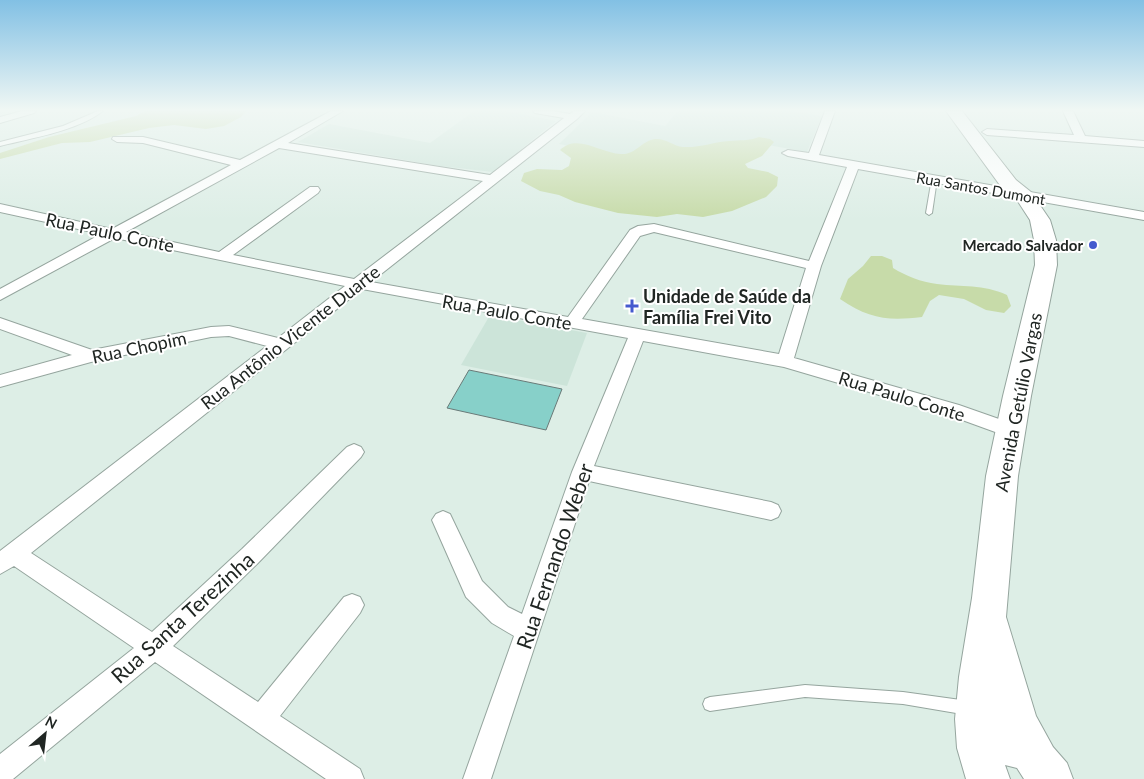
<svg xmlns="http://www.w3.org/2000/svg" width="1144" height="779" font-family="Lato,sans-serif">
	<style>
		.built { fill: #cce4d9 }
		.green { fill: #c7dba9 }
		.building { fill: #87d0c9; stroke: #697a78 }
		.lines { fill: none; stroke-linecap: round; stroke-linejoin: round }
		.lane-casing { stroke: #95a59e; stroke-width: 2 }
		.street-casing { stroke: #95a59e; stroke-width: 2 }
		.primary-casing { stroke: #95a59e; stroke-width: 2 }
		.lane { fill: #fff; fill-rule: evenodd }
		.street { fill: #fff; fill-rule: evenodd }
		.primary { fill: #fff; fill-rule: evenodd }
		.poi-dot { fill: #455ace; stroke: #fff; stroke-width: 2 }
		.labels { text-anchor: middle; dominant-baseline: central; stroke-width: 4; stroke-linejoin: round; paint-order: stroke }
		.far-street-label { font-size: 15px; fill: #202623; stroke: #fff }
		.far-poi-label { font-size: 15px; font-weight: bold; fill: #202623; stroke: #fff; text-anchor: end }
		.street-label { font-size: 18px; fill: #202623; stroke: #fff }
		.poi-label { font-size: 18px; font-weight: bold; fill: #202623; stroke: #fff; text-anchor: start }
		.near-street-label { font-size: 21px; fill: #202623; stroke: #fff }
	</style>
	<rect width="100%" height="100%" fill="#ddeee6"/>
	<g class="built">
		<polygon points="474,111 507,111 556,121 493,172 440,166 298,142 329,124 430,143"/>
		<polygon points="678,111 792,111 822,116 807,152 768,145 635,159 559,144 592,112 665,126"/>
		<polygon points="490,315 587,333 567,386 461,365"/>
	</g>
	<g class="green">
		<polygon points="145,111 246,111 241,117 224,126 206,129 174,125 149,128 90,142 62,143 0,159 0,153 49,137 136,116"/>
		<path d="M759,137L770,139L774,142L762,156L745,164L748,168L768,172L778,177L777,186L766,197L732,211L703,217L677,214L657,217L618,213L575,202L559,195L540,191L521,181L524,173L537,169L562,170L569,166L571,158L560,150C577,133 600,153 621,154C636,155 641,141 655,139C666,138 673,146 683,147C699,148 714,142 729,141C740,140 749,141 759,137Z"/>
		<path d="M871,256H882L892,260L893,268C906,276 921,282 937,284C962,287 983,284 1007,295L1011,306L1004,313L986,310L964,299L939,295L930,301L922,317C888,321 869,319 840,299L848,279L863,266Z"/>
	</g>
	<polygon class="building" points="469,370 562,389 546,430 447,408"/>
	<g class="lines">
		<defs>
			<g id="lane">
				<path d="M98,111H103C77,131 32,138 0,146V142L63,126Z"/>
				<polygon points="932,178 937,179 932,213 929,215 926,213"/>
				<polygon points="805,685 903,692 968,701 973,703 975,708 973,713 968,715 903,704 805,697 710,711 705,709 703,704 705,699 710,697"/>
			</g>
			<g id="street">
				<polygon points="22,111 36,111 34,113 0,123 0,117"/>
				<path d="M331,111H343L288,143L490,175L564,118L535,113L533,111H553L570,114L574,111H585L577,119L371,282L568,317L630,230L638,226L654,224L809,261L847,167L788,156L782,153L788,150L809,153L825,111H835L819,155L1144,212V220L858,169L821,266L794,358L959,405L1016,425L1018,430L1016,435L1009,437L954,417L784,367L643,341L594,466L771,502L778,505L781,511L778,517L771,520L589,481L491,779H463L514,636L492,623L466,597L432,520L436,514L443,511L450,514L482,581L508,607L522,614L572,472L628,338L362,289L31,553L152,632L242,549L347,447L354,444L361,447L364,452L361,457L258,563L173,646L258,702L344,597L352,594L360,597L364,605L360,613L280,716L360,769L364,779H326L155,662L13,779H0V754L134,648L14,566L0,574V551L267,346L229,336L211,337L91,362L0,387V375L72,355L0,329V318L92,350L211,327L229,326L278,338L345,286L115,238L0,300V289L101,234L0,212V204L112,229L231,165L143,143L117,142L112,139L113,137H143L240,160ZM279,148L483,181L354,279L233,255L318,193L320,190L318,187H310L219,252L126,232ZM654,232L806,268L779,354L582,319L640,236Z"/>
				<polygon points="1063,111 1073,111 1085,136 1144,141 1144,147 987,135 982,132 987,129 1074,135"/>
			</g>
			<polygon id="primary" points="946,111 962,111 1016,180 1031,192 1050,220 1056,240 1057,265 1031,396 1018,476 1006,617 1036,716 1053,747 1067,763 1073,779 1024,779 1017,768 1005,765 1010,779 966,779 957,748 955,719 959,677 972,598 986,476 1003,396 1035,265 1034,240 1030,220 1017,200 1002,188"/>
		</defs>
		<use href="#lane" class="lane-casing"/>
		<use href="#street" class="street-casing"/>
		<use href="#primary" class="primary-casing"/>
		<use href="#lane" class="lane"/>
		<use href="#street" class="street"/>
		<use href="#primary" class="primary"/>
	</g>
	<linearGradient id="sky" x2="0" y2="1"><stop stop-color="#82c0e4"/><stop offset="0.5" stop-color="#f0f7f4"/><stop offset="1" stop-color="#f0f7f4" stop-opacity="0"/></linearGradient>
	<rect width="1144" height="220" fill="url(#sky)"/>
	<g class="poi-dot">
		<circle cx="1093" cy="245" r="5"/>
		<path d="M629.5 298.5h5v5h5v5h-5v5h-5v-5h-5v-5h5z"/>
	</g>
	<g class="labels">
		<g class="far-street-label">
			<text transform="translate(981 188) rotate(10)">Rua Santos Dumont</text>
		</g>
		<g class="far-poi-label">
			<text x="1083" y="245">Mercado Salvador</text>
		</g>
		<g class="street-label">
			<text transform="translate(110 232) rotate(12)">Rua Paulo Conte</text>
			<text transform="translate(507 312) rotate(10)">Rua Paulo Conte</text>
			<text transform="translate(290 337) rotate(-38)">Rua Antônio Vicente Duarte</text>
			<text transform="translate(139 347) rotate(-12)">Rua Chopim</text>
			<text transform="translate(902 396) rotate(17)">Rua Paulo Conte</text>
			<text transform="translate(1018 402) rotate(-79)">Avenida Getúlio Vargas</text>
		</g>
		<g class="poi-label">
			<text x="643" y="296">Unidade de Saúde da<tspan x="643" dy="21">Família Frei Vito</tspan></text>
		</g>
		<g class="near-street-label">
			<text transform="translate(554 556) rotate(-71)">Rua Fernando Weber</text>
			<text transform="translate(182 617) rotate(-42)">Rua Santa Terezinha</text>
		</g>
	</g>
	<g transform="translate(45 734) rotate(28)" stroke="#ffffff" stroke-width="4" paint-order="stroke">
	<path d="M0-4L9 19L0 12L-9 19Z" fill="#202623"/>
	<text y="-8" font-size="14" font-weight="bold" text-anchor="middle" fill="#202623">N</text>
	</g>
</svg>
